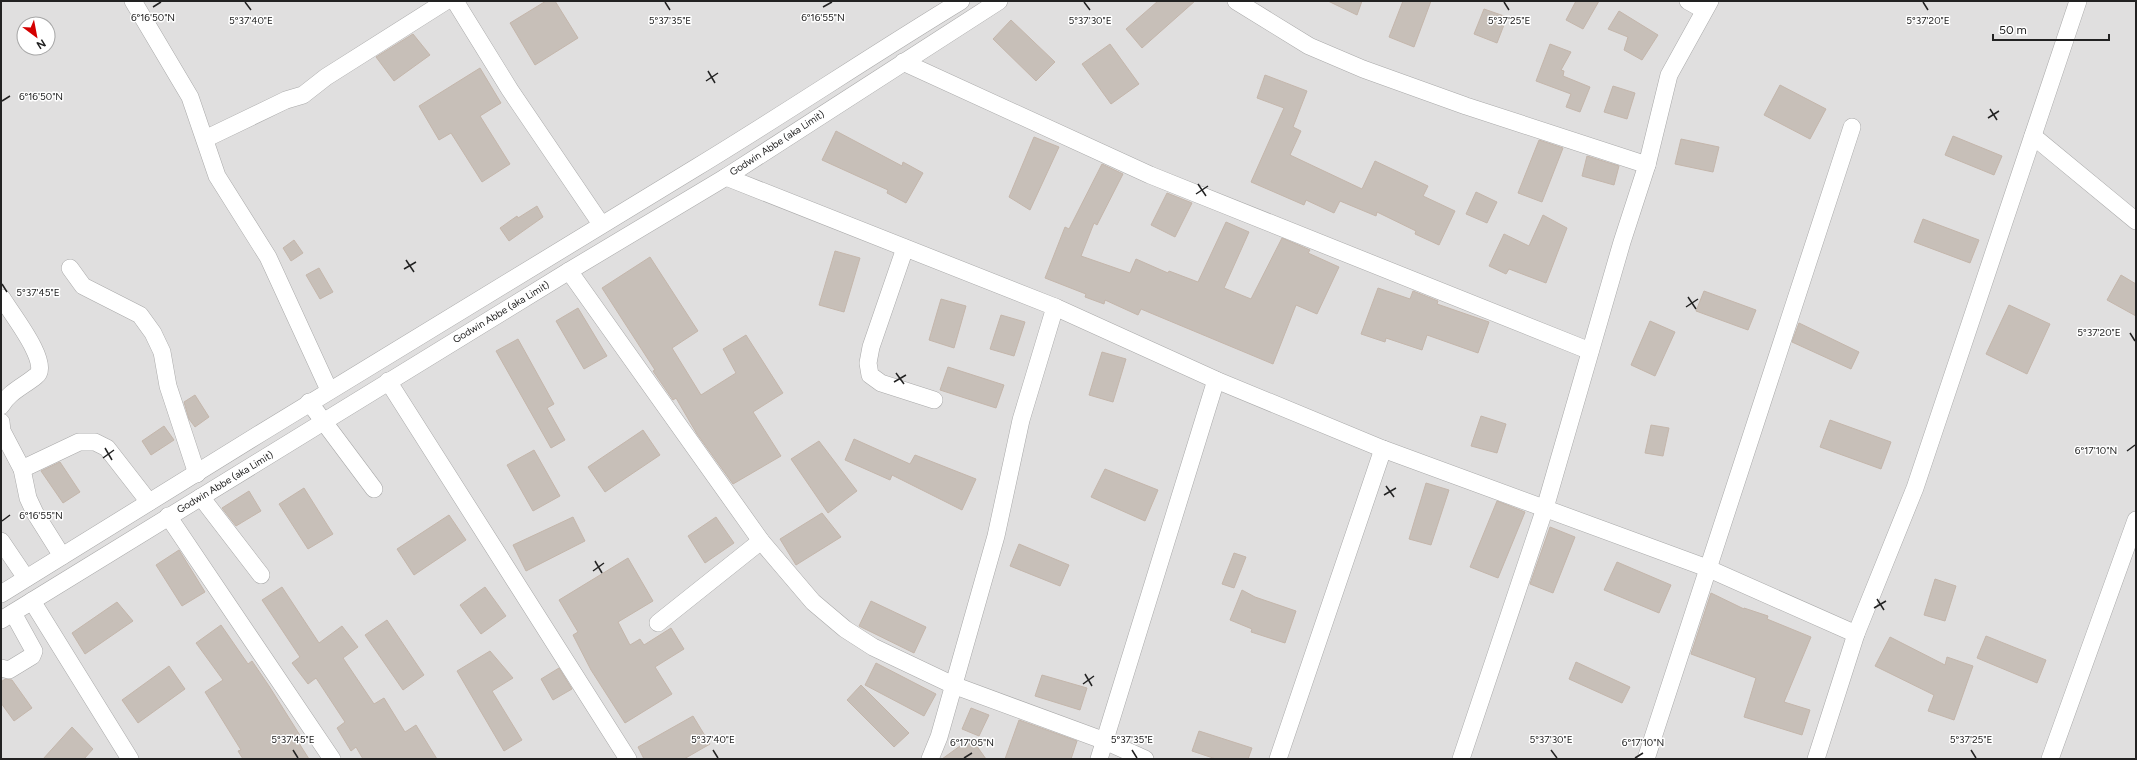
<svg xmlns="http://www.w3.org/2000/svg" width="2137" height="760" font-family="Figtree,sans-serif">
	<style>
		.residential { fill: #e0dfdf; fill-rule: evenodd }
		.building { fill: #c7bfb8; stroke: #c4b6ab }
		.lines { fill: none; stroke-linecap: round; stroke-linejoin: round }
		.minor-casing { stroke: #a9a9a9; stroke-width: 18 }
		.minor { stroke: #fff; stroke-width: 17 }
		.ticks { fill: none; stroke: #222; stroke-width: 1.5 }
		.labels { text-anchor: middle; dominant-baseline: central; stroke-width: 3; stroke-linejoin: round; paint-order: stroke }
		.street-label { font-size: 10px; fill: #222; stroke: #fff }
		.ticks-label { font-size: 10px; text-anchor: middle; fill: #222; stroke: #fff; stroke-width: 3; stroke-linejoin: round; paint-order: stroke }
	</style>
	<rect width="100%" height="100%" fill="#f2efe9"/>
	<path class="residential" d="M1,1H2136V759H1ZM24,24H48V48H24Z"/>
	<g class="building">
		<polygon points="546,1 555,1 578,38 535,65 510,23"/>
		<polygon points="1158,1 1195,1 1142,48 1126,29"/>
		<polygon points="1328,1 1362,1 1357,15"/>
		<polygon points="1403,1 1431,1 1414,47 1389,37"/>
		<polygon points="1576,1 1599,1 1583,29 1566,20"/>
		<polygon points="1484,9 1507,17 1497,43 1474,34"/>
		<polygon points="1619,11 1658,35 1642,60 1624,50 1628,37 1608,29"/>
		<polygon points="1011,20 1055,62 1036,81 993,39"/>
		<polygon points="413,34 430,55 394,81 376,57"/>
		<polygon points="1110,44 1139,84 1111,104 1082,64"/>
		<polygon points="1550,44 1571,52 1561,70 1564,71 1563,76 1590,87 1580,112 1566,107 1571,94 1536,81"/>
		<polygon points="480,68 501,103 480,116 510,164 482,182 451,133 439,140 419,106"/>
		<polygon points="1265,75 1307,91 1293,127 1301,131 1290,155 1362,189 1375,161 1428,186 1423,196 1455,211 1439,245 1415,234 1416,231 1377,212 1376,216 1340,201 1334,213 1306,200 1304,205 1251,182 1284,108 1257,98"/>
		<polygon points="1780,85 1826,109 1810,139 1764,115"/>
		<polygon points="1613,86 1635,93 1627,119 1604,112"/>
		<polygon points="836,131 902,166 903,162 923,173 906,203 887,193 888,190 822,160"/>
		<polygon points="1953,136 2002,156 1994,175 1945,155"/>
		<polygon points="1034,137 1059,147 1030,210 1009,197"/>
		<polygon points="1681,139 1719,147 1713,172 1675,164"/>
		<polygon points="1539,140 1563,148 1542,202 1518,193"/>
		<polygon points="1587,156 1619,166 1614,185 1582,176"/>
		<polygon points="1102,164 1123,174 1097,225 1094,223 1081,256 1130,273 1136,259 1168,273 1169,271 1198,282 1226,222 1249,232 1224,288 1251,299 1282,238 1310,250 1308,253 1339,267 1317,314 1296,305 1273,364 1141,309 1138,315 1105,300 1104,304 1085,297 1086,294 1045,278 1065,227 1069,229"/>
		<polygon points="1476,192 1497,202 1487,223 1466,214"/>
		<polygon points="1167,193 1192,203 1175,237 1151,225"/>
		<polygon points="537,206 543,217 509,241 500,228 517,216 518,218"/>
		<polygon points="1543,215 1567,228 1546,283 1509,269 1506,274 1489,266 1504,234 1529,246"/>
		<polygon points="1923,219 1979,240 1970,263 1914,242"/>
		<polygon points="294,240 303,253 291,261 283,248"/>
		<polygon points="835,251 860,258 844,312 819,305"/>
		<polygon points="650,257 698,331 672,348 701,395 736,373 723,349 746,335 783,393 753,412 781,456 733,484 697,434 676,398 673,400 653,371 655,370 602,288"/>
		<polygon points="319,268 333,292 320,299 306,275"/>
		<polygon points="2121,275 2136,284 2136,316 2107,300"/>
		<polygon points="1378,288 1410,299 1413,291 1438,301 1437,304 1489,322 1478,353 1427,335 1422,350 1386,338 1385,342 1361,334"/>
		<polygon points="1704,291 1756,310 1748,330 1696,311"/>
		<polygon points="941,299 966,306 954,348 929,340"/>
		<polygon points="2009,305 2050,324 2027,374 1986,354"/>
		<polygon points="578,308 607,356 584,369 556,321"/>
		<polygon points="1001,315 1025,322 1014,356 990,349"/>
		<polygon points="1650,321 1675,332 1655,376 1631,365"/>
		<polygon points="1799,323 1859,352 1851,369 1792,342"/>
		<polygon points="518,339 554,404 547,408 565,440 551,448 496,351"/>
		<polygon points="1102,352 1126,359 1113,402 1089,395"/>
		<polygon points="948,367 1004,385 996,408 940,390"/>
		<polygon points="195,395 209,417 195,427 189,419 184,402"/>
		<polygon points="1481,416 1506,424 1497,453 1471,446"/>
		<polygon points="1830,420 1891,442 1881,469 1820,447"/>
		<polygon points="1651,425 1669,428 1663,456 1645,453"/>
		<polygon points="164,426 174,440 151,455 142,441"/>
		<polygon points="643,430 660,455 605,492 588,467"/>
		<polygon points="854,439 910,464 915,455 976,479 962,510 892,475 890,480 845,460"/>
		<polygon points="819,441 857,491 828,513 791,459"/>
		<polygon points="534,450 560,496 533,511 507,465"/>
		<polygon points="60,462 80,492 63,503 41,471"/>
		<polygon points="1105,469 1158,490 1145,521 1091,497"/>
		<polygon points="1426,483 1449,490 1431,545 1409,539"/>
		<polygon points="304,488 333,534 308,549 279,504"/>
		<polygon points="249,491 261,511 236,526 222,508"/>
		<polygon points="1497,501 1525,512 1498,578 1470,567"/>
		<polygon points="822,513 841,537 796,565 780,539"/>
		<polygon points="449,515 466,540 414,575 397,549"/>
		<polygon points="573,517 585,541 526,571 513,545"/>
		<polygon points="716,517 734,543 705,563 688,536"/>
		<polygon points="1550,527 1575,537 1553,593 1530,584"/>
		<polygon points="1019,544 1069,565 1060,586 1010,566"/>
		<polygon points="179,550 205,592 182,606 156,565"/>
		<polygon points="1234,553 1246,557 1234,588 1222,584"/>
		<polygon points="628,558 653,601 618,622 630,645 640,639 644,645 671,628 684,649 655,667 672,694 625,723 591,670 573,635 578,632 559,600"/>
		<polygon points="1617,562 1671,585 1659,613 1604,590"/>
		<polygon points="1935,579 1956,586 1945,621 1924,615"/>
		<polygon points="282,587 319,643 342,626 358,647 343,658 374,704 384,698 405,732 416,725 437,759 363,759 356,747 351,751 337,728 345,722 316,678 308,684 292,663 300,657 262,600"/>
		<polygon points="485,587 506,616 481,634 460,605"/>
		<polygon points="1242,590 1255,597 1296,611 1285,643 1251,632 1252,629 1230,620"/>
		<polygon points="1711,593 1744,609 1744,608 1768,616 1767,619 1811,637 1784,702 1810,710 1802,735 1744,717 1756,678 1691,654"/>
		<polygon points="871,601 926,627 914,653 859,626"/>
		<polygon points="117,602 133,621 85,654 72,633"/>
		<polygon points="387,620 424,675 403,690 365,635"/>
		<polygon points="221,625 248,664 252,661 269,686 301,737 297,740 309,759 243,759 238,751 241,750 205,692 223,680 196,643"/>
		<polygon points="1986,636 2046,660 2037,683 1977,658"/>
		<polygon points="1890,637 1945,665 1947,657 1973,666 1954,720 1928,711 1934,695 1875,666"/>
		<polygon points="490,651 513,678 492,691 522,740 504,751 457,671"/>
		<polygon points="1576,662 1630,687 1622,703 1569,679"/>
		<polygon points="876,663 936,694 924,716 865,685"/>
		<polygon points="169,666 185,689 138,723 122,700"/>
		<polygon points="559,668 572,689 553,700 541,679"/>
		<polygon points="1042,675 1087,688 1080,710 1035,696"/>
		<polygon points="5,679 12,680 32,708 14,721 1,703 1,682"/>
		<polygon points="861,685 909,733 894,747 847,700"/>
		<polygon points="971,708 989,715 979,736 962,729"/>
		<polygon points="693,716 710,744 684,759 644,759 638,747"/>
		<polygon points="1019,720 1077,741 1071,759 1005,759"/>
		<polygon points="72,727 93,749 84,759 43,759"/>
		<polygon points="1199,731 1252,748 1248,759 1216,759 1192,751"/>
		<polygon points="971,738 986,759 942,759"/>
	</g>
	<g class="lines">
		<defs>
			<g id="minor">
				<polyline points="133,1 190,97 217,176 268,257 329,390"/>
				<polyline points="455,1 510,90 601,224"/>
				<polyline points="1236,1 1309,46 1363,69 1466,106 1647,165"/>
				<polyline points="1688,1 1704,10"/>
				<polyline points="903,62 1150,175 1590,351"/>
				<polyline points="2033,136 2136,221"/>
				<polyline points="205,139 286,100 303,95 326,77 446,1"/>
				<polyline points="726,177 1055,307 1216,380 1383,449 1707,568 1856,634"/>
				<polyline points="905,248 871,347 868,363 870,375 881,383 934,400"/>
				<polyline points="70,268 83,286 140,315 153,333 162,352 168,386 197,474"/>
				<polyline points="569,271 761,541 813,602 845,629 873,647 953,685 1105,741 1145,759"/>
				<polyline points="388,381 628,759"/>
				<polyline points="309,402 374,489"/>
				<path d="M1,406C9,392 24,386 36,376C52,364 10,312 2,298"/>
				<polyline points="1,422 2,431 22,469 28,498 35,513 62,556"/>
				<polyline points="22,469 79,442 95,442 107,448 149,502"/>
				<polyline points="201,497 261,575"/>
				<polyline points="168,516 332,759"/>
				<polyline points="1,541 26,578"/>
				<path d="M1,594C232,450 464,308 697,167C786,113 872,55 961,1"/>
				<polyline points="32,601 130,759"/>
				<polyline points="1,620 569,271 726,177 999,1"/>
				<polyline points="658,623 761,541"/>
				<polyline points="1,668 9,670 32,656 34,651 13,613"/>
				<polyline points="930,759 939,737 996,536 1021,420 1055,307"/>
				<polyline points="1099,759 1216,380"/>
				<polyline points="1278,759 1383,449"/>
				<polyline points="1461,759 1545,508 1622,242 1647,165 1669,75 1710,1"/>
				<polyline points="1646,759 1852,127"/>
				<polyline points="1816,759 1856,634 1915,488 2078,1"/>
				<polyline points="2050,759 2136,520"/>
			</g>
		</defs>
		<use href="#minor" class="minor-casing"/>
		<use href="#minor" class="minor"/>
	</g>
	<path class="ticks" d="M245,2L251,10M665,2L670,10M1084,2L1090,10M1504,2L1509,10M1923,2L1928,10M153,7L161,2M823,7L832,2M708,71L715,83M706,81L718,73M2,101L10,96M1990,109L1997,120M1988,118L1999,111M1198,184L1206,196M1196,194L1208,186M406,260L414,272M404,269L416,262M2,284L7,292M1688,297L1696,309M1686,307L1698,299M2130,333L2135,341M896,373L904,384M894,382L906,375M105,448L112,460M2127,451L2135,445M103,458L114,450M1386,486L1394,497M1384,495L1396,488M2,521L10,515M595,561L602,573M593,571L604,563M1877,599L1884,610M1874,608L1886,601M1085,674L1092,686M1083,684L1094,676M293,750L298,758M713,750L718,758M1132,750L1137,758M1551,750L1557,758M1971,750L1976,758M964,758L972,753M1635,758L1643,753"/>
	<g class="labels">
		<g class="street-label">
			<text transform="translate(777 143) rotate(-33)">Godwin Abbe (aka Limit)</text>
			<text transform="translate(501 312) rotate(-31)">Godwin Abbe (aka Limit)</text>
			<text transform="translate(225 482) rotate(-31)">Godwin Abbe (aka Limit)</text>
		</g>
	</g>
	<g class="ticks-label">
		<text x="153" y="21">6°16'50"N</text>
		<text x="823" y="21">6°16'55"N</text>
		<text x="251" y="24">5°37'40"E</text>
		<text x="670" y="24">5°37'35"E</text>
		<text x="1090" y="24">5°37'30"E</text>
		<text x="1509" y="24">5°37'25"E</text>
		<text x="1928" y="24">5°37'20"E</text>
		<text x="41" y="100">6°16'50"N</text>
		<text x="38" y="296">5°37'45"E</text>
		<text x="2099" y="336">5°37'20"E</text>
		<text x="2096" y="454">6°17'10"N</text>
		<text x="41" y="519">6°16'55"N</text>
		<text x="293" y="743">5°37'45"E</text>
		<text x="713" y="743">5°37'40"E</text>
		<text x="1132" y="743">5°37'35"E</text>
		<text x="1551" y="743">5°37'30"E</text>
		<text x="1971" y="743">5°37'25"E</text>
		<text x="972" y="746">6°17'05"N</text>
		<text x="1643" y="746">6°17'10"N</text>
	</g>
	<rect width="2137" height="760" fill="none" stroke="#222222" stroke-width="4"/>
	<g transform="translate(36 36) rotate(148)"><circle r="19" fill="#ffffff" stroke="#a7a7a7"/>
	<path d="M0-3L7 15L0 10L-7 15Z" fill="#d40000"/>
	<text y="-6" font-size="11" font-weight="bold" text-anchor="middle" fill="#222222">N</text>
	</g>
	<path d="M1993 34v6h116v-6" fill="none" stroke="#222222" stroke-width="2"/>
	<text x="1999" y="34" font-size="12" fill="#222222" stroke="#ffffff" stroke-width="3" paint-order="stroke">50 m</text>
</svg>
